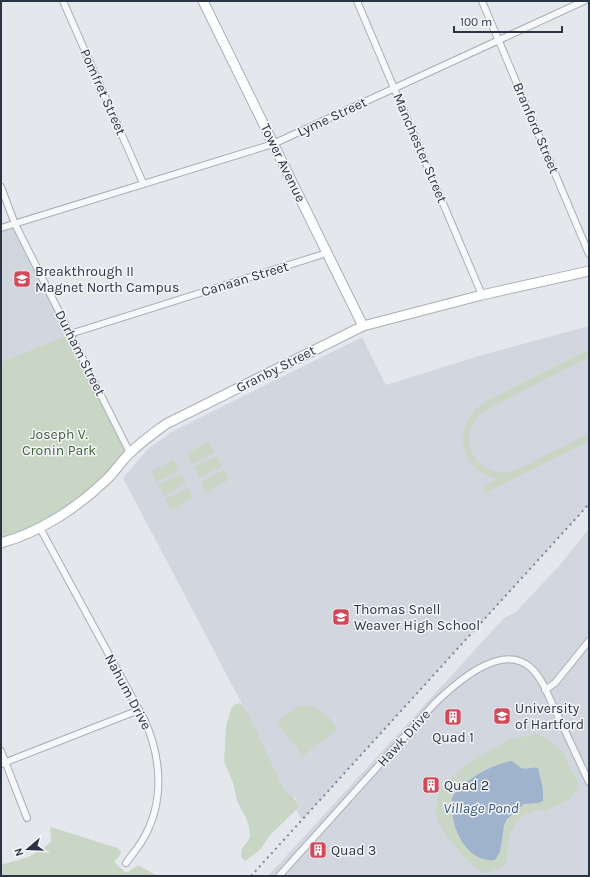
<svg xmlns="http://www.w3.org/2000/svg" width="590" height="877" font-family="Karla,sans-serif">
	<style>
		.built { fill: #d2d6de }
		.green { fill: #c9d6c5; fill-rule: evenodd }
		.water { fill: #9fb4cc }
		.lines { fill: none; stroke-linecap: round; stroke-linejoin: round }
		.street-casing { stroke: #a9aeb7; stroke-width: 8 }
		.secondary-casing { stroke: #a9aeb7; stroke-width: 11 }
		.street { stroke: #f7f8fa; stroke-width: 6 }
		.secondary { stroke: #fff; stroke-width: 9 }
		.rail { stroke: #7d8696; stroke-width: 2; stroke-dasharray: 2 4; stroke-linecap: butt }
		.labels { text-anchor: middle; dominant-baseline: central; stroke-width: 3; stroke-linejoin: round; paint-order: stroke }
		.street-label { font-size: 14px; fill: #2b3445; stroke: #f4f6f9 }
		.poi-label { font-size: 14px; fill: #2b3445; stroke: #f4f6f9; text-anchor: start }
		.park-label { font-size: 14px; fill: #3f6138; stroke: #f4f6f9 }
		.water-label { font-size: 15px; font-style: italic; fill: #34527a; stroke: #f4f6f9 }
	</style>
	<rect width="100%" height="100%" fill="#e4e7ec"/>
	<g class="built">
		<polygon points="15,224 70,334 1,362 1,228"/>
		<polygon points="589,326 589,504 302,820 296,810 298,808 296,798 287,793 284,789 250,719 123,478 148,449 173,431 362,337 386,385 479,356"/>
		<polygon points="589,529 589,876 268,876 504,618 516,612 559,566"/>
	</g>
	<g class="green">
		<polygon points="70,334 130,453 65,513 1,543 1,362"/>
		<path d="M589,350V357L484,411C473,419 467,432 470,446C474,463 491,475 509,472C519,470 528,464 537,459C554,451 572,442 589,433V441L485,493L482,487L498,479C491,477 484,475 478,470C454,451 460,416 485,402Z"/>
		<polygon points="209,442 215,452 192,464 187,453"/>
		<polygon points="217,456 222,466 199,478 194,467"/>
		<polygon points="174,460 179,470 156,482 151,471"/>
		<polygon points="224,470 229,480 206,492 201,482"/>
		<polygon points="181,474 186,484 164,496 158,485"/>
		<polygon points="188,488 194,498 171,510 165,499"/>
		<path d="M239,703L243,706L250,718L284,789C289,796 298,797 298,808L269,836L261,849L245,861L241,857L242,848L248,841L250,836L249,827L246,818L237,801L233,783L224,761L226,727L231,709L234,705Z"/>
		<path d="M301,706C321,706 328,714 337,730L303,756L277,723C285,715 291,709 301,706Z"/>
		<path d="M537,734L550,740L564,753L569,766L577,779L578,788L569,799L547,810L533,811L524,815L517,821L512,830L509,839L506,862L503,866L490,872L485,873L477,869L462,855L446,835L438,821L436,811L439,791L445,782L469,763L508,740ZM512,761C515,763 518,766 521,768C527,770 532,766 538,768L543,788L538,803C526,803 524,804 515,812C501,824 503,834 500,852L453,821C453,815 450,801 452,796C459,782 497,763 512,761Z"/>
		<polygon points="51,827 117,848 121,851 120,855 114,862 125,872 128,872 138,865 157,876 1,876 1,865 28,857 39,851 51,842 51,836 50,829"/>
	</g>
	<path class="water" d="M512,761C515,763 518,766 521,768C527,770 532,766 538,768L543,789V801L538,803L524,804L507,819L504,826L500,852L495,860C464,863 449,823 452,798C460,781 495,763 512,761Z"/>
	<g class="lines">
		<defs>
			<g id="street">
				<polyline points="63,1 143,183"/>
				<polyline points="357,1 482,295"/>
				<polyline points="482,1 589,254"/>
				<polyline points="1,187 15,224 130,453"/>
				<polyline points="1,228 273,144 584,1"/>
				<polyline points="70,334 327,253"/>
				<path d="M40,528L144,719C162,758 165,803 142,841C137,849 131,856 126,863"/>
				<polyline points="545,690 555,683 589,641"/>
				<polyline points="1,751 27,818"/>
				<polyline points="1,764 139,710"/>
				<path d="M279,876L435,703C456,683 502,641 531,668C542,678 548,695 554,708C566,732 577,757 589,782"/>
			</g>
			<g id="secondary">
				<polyline points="203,1 363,326"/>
				<path d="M1,543C40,532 77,508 106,480C115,472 121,461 130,453C141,442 154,433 166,424L363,326L482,295L589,271"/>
			</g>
		</defs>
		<use href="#street" class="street-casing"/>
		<use href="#secondary" class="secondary-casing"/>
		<use href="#street" class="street"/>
		<use href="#secondary" class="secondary"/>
		<polyline class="rail" points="251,876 589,504"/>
	</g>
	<defs>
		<symbol id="school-square" viewBox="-11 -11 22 22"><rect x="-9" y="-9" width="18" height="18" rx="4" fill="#d1495b" stroke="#f4f6f9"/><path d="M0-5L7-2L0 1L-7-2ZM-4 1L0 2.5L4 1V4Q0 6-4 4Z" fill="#fff"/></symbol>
		<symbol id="university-square" viewBox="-11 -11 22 22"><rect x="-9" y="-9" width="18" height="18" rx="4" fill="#d1495b" stroke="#f4f6f9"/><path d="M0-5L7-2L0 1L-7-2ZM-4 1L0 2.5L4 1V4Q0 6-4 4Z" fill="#fff"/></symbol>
		<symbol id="building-square" viewBox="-11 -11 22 22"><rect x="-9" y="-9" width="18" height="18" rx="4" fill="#d1495b" stroke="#f4f6f9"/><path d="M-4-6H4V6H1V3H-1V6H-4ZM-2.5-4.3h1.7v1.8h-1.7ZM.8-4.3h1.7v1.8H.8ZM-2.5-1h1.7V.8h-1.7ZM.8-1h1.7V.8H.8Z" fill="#fff"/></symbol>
	</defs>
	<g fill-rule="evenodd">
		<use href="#school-square" x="12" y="269" width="20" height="20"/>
		<use href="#school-square" x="331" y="607" width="20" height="20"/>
		<use href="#university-square" x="492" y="706" width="20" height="20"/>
		<use href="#building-square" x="443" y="707" width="20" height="20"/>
		<use href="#building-square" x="421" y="775" width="20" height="20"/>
		<use href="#building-square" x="308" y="840" width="20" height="20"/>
	</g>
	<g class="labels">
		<g class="street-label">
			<text transform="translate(103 92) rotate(66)">Pomfret Street</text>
			<text transform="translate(332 117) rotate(-25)">Lyme Street</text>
			<text transform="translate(536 128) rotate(67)">Branford Street</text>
			<text transform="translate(420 148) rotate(67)">Manchester Street</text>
			<text transform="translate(283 163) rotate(64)">Tower Avenue</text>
			<text transform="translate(245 279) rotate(-17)">Canaan Street</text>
			<text transform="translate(80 353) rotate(63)">Durham Street</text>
			<text transform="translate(276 369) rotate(-27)">Granby Street</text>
			<text transform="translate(128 692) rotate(62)">Nahum Drive</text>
			<text transform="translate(404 738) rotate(-48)">Hawk Drive</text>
		</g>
		<g class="poi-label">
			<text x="35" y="271">Breakthrough II<tspan x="35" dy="16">Magnet North Campus</tspan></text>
			<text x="354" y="609">Thomas Snell<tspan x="354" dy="16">Weaver High School</tspan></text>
			<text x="515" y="708">University<tspan x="515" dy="16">of Hartford</tspan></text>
			<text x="453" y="737" text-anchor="middle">Quad 1</text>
			<text x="444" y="785">Quad 2</text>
			<text x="331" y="850">Quad 3</text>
		</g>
		<g class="park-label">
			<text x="59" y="434">Joseph V.<tspan x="59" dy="16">Cronin Park</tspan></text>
		</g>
		<g class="water-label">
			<text x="481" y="808">Village Pond</text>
		</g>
	</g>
	<rect width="590" height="877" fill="none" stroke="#2b3445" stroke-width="4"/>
	<g transform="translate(28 849) rotate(251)" stroke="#f4f6f9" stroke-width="3" paint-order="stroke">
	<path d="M0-3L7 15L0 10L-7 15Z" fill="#2b3445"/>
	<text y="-6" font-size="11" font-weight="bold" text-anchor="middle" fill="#2b3445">N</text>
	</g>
	<path d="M454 26v6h108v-6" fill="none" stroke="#2b3445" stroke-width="2"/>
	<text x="460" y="26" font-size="12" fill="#2b3445" stroke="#f4f6f9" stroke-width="3" paint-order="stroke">100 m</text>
</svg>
